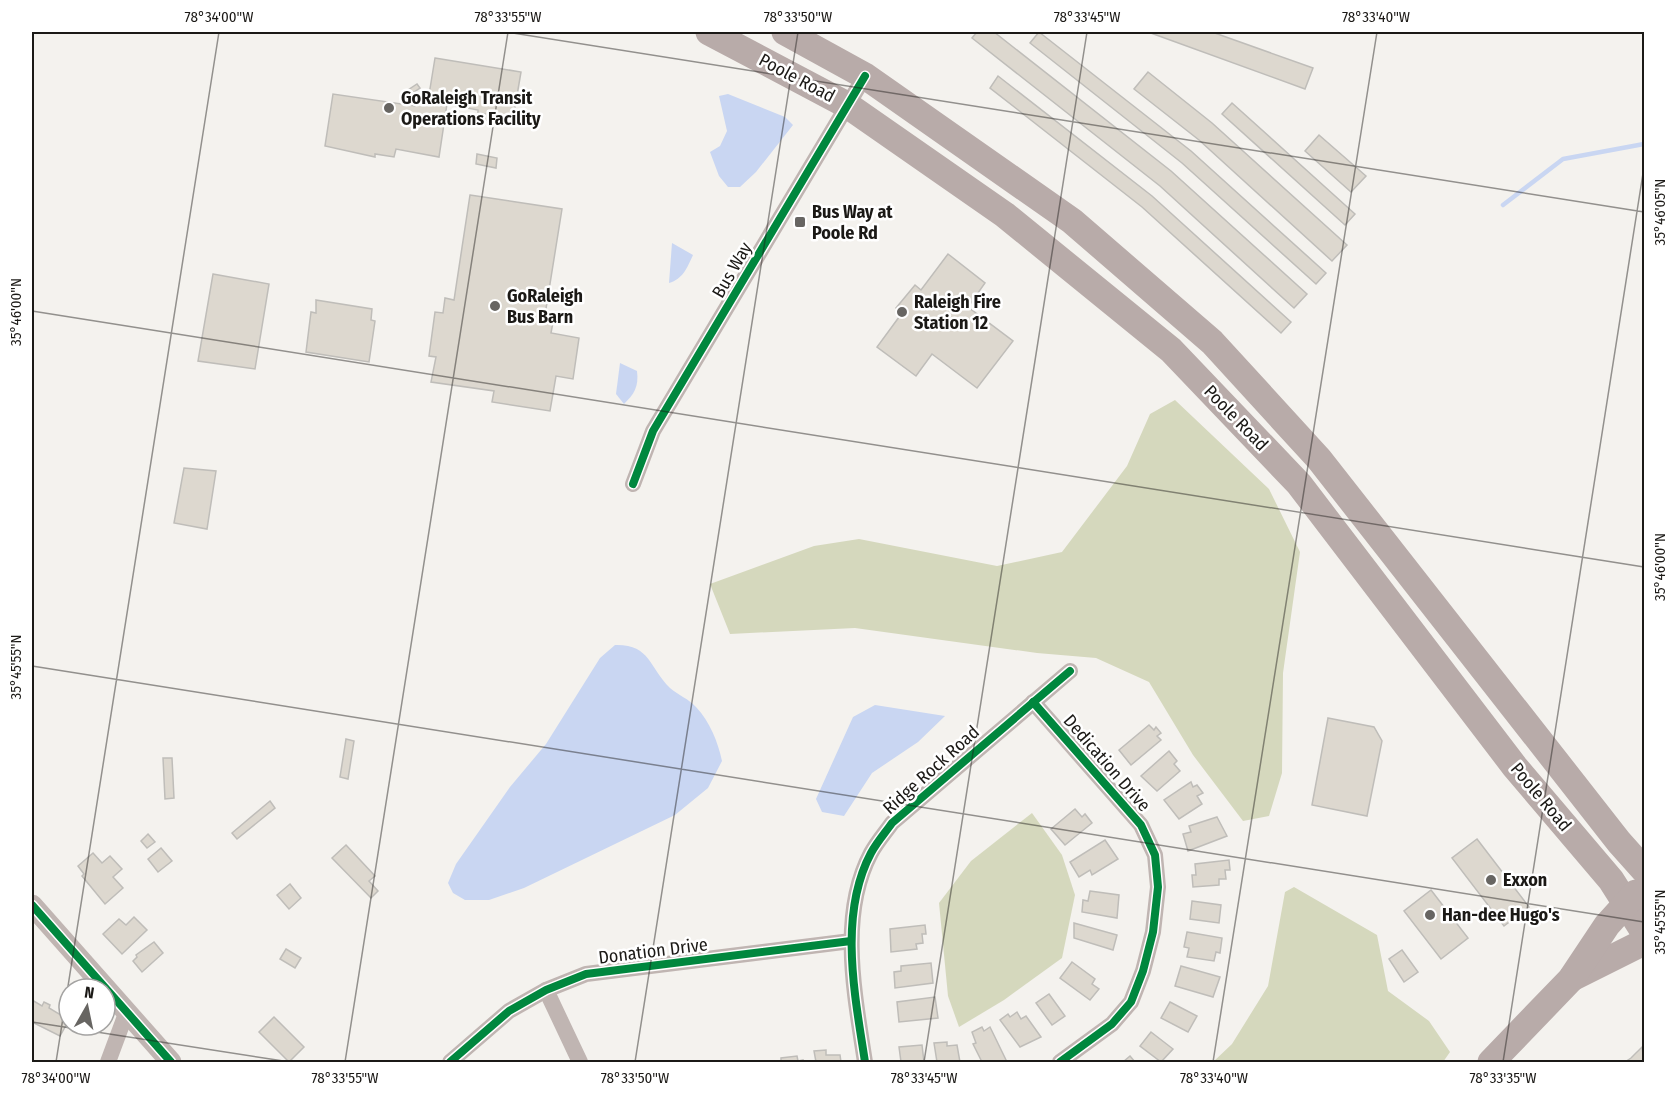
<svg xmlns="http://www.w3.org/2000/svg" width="1676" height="1094" font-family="'Fira Sans Condensed',sans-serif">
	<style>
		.forest { fill: #d5d8bd }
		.water { fill: #c9d6f2 }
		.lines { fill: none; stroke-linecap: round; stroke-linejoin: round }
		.stream { stroke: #c9d6f2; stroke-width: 4.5 }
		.building { fill: #ddd8cf; stroke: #bfbdb9; stroke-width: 1.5 }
		.minor { stroke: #c0b5b2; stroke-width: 16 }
		.tertiary { stroke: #c0b5b2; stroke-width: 21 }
		.primary { stroke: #b8aba9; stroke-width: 27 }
		.cycleway-casing { stroke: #fff; stroke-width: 11 }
		.cycleway { stroke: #00873e; stroke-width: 8 }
		.ticks { fill: none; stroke: #1b1916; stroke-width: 1.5; stroke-opacity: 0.45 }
		.poi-dot { fill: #676562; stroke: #fff; stroke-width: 2 }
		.labels { text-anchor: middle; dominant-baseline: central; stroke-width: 5; stroke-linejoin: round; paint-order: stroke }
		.street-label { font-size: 18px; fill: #1b1916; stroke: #fff }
		.poi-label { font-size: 18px; font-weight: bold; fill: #1b1916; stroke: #fff; text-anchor: start }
		.neatline { fill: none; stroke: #1b1916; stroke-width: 2 }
		.ticks-label { font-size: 15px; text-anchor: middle; fill: #1b1916 }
	</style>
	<rect width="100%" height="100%" fill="#f4f2ee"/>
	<g class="forest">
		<polygon points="1175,400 1269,489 1300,552 1283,673 1282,773 1269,816 1243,821 1193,755 1149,682 1096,658 1037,653 855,628 730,634 710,584 814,546 859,539 997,566 1062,552 1127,466 1150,414"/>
		<polygon points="1032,813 1062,855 1075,895 1062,958 1004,1000 959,1027 948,996 939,903 971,861"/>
		<polygon points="1294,887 1377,935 1388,991 1429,1021 1450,1052 1443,1062 1213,1062 1232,1044 1268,986 1285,892"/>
	</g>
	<g class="water">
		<polygon points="728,94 785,117 793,125 756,172 740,187 728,187 719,176 710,152 720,146 727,131 719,96"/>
		<path d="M672,243L693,255C687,268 683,279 669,283Z"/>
		<path d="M620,363L637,371C639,387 634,394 624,404L616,394Z"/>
		<path d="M615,645C650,644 649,667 670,688C678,695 689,699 696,707C710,722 718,742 722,761L708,788L675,815L524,888L489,900H465L453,893L448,883L456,864L510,787L546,744L600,658Z"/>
		<polygon points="875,705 945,716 918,742 872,773 844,816 822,812 816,799 853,717"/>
	</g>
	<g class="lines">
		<polyline class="stream" points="1503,205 1563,159 1644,144"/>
	</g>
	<g class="building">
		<polygon points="977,32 994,32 1171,171 1307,294 1294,308 1160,186 972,38"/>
		<polygon points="1039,32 1191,151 1326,273 1316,284 1182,163 1030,43"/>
		<polygon points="1148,32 1212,32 1313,68 1305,89"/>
		<polygon points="435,58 521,72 512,125 484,120 485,114 478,113 478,110 447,104 439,157 396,149 394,157 375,154 375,157 325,146 333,94 415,106 416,99 428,101"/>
		<polygon points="1148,72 1212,123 1347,245 1332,261 1199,140 1134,89"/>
		<polygon points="998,76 1152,196 1291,322 1281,333 1142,207 990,88"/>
		<polygon points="417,84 420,88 411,94 408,90"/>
		<polygon points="1232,103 1355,214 1345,225 1222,114"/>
		<polygon points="1319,135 1366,176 1351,192 1305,151"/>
		<polygon points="477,154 497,158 496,168 476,164"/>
		<polygon points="470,195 562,209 545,315 554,317 551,333 579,338 573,379 556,376 550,411 492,402 494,391 431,382 436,357 429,356 435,312 443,313 445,298 454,300"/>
		<polygon points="948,254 985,283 968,307 1013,341 977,388 932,354 916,376 877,347 902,313 896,308 915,285 921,290"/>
		<polygon points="213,274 269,284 255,369 198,361"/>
		<polygon points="316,300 372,309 371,320 375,321 369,362 306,352 311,312 316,313"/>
		<polygon points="184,468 216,471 207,529 174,523"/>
		<polygon points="1328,718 1374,727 1382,741 1367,816 1312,805"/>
		<polygon points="1149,725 1154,730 1156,727 1161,733 1157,736 1161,740 1131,765 1119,750"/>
		<polygon points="346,739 354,741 348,779 340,777"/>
		<polygon points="1169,751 1177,761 1174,764 1180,771 1157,791 1141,776"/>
		<polygon points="163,758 172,758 174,798 165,799"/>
		<polygon points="1191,782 1193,787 1197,785 1203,793 1197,796 1202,804 1179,819 1164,800"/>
		<polygon points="270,801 275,808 237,839 232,833"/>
		<polygon points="1075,809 1082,817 1085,814 1092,823 1065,845 1051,829"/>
		<polygon points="1217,817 1227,836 1188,851 1183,834 1191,832 1189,826"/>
		<polygon points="148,834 155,842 147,848 141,841"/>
		<polygon points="1477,839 1529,907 1504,926 1452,858"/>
		<polygon points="1105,840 1118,859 1092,875 1090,870 1079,877 1070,862"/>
		<polygon points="346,845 375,876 369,881 378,891 371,898 332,858"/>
		<polygon points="161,848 172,861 158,872 148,859"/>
		<polygon points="93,853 102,863 110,856 122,869 113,877 123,888 105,904 82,876 84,874 78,866"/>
		<polygon points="1229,860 1230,870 1225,870 1226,879 1219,879 1219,885 1193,887 1192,875 1196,875 1195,864"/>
		<polygon points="290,884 301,898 289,909 277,895"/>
		<polygon points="1431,890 1468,938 1441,959 1404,911"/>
		<polygon points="1090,891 1119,895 1117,918 1082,912 1083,900 1088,901"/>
		<polygon points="1192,901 1221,905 1219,923 1190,919"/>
		<polygon points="134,917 147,930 122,954 103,934 119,919 126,925"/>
		<polygon points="1074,923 1117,935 1113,950 1074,938"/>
		<polygon points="925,925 926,934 922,934 923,943 916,944 917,949 891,952 890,929"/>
		<polygon points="1187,932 1222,938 1220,953 1216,952 1214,961 1187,957 1189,948 1184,947"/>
		<polygon points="154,942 163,953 142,972 133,961 137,957 136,955"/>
		<polygon points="286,949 301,958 295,968 280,959"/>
		<polygon points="1402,950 1418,972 1404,982 1389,959"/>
		<polygon points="1072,962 1095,979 1092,984 1099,989 1090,1000 1060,978"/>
		<polygon points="931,963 933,983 895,988 894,972 901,971 901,966"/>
		<polygon points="1181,966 1220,977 1213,997 1175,986"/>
		<polygon points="1049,994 1065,1016 1052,1025 1036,1003"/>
		<polygon points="935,997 938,1018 899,1022 897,1002"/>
		<polygon points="32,1000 42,1006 44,1002 50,1005 49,1008 69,1020 60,1036 32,1022"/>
		<polygon points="1170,1002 1197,1016 1188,1032 1161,1018"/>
		<polygon points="1017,1012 1021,1019 1026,1016 1041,1037 1020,1047 1000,1020 1008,1014 1010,1017"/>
		<polygon points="274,1017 304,1047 289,1062 259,1032"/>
		<polygon points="982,1027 984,1031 990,1027 1007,1062 982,1062 973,1044 976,1043 972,1032"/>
		<polygon points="1151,1032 1173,1049 1161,1062 1140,1046"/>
		<polygon points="947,1042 947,1046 957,1045 960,1062 937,1062 934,1043"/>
		<polygon points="922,1045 924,1062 901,1062 899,1047"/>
		<polygon points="1642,1047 1644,1062 1625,1062 1631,1058"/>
		<polygon points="826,1050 826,1055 840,1055 841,1062 816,1062 814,1051"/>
		<polygon points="797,1056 798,1061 803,1060 803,1062 781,1062 781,1058"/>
		<polygon points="1130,1056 1135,1062 1123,1062"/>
	</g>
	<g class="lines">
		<g class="minor">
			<polyline points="633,484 653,431 865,76"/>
			<polyline points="1033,702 1141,825 1155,855 1158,887 1153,932 1143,971 1131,1002 1112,1024 1060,1062"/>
			<polyline points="546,990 580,1062"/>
			<polyline points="108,1062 127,1011"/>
			<polyline points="450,1062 509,1011 546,990 586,974 851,941"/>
			<path d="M865,1062C855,996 838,915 871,853C877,842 885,833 892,823L1070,671"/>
		</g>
		<polyline class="tertiary" points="32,905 171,1062"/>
		<g class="primary">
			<polyline points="709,32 847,105 1005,215 1171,350 1299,484 1515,767 1611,880 1644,932"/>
			<polyline points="785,32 865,76 1072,221 1212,342 1319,459 1619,842 1644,870"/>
			<polyline points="1572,978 1644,942"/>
			<polyline points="1491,1062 1571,979 1607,925 1636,893"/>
		</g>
		<defs>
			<g id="cycleway">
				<polyline points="633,484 653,431 865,76"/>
				<polyline points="1033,702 1141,825 1155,855 1158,887 1153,932 1143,971 1131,1002 1112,1024 1060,1062"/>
				<polyline points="32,905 171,1062"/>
				<polyline points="450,1062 509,1011 546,990 586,974 851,941"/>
				<path d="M865,1062C855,996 838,915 871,853C877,842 885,833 892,823L1070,671"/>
			</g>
		</defs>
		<use href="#cycleway" class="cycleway-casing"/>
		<use href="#cycleway" class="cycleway"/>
	</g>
	<path class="ticks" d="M506,32L1644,212M32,311L1644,567M32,666L1644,922M32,1022L290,1062M56,1062L219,32M345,1062L508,32M635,1062L798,32M924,1062L1087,32M1213,1062L1377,32M1503,1062L1644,167"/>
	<g class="poi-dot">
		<circle cx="389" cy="108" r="6"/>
		<rect x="794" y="216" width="12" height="12" rx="3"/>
		<circle cx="495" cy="306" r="6"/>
		<circle cx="902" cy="312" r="6"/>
		<circle cx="1491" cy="880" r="6"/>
		<circle cx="1430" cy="915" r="6"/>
	</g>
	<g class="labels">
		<g class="street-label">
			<text transform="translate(797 78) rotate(28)">Poole Road</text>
			<text transform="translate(732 270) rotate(-60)">Bus Way</text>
			<text transform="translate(1236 418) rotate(46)">Poole Road</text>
			<text transform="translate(1107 763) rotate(49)">Dedication Drive</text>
			<text transform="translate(931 770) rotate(-42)">Ridge Rock Road</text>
			<text transform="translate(1541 797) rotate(50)">Poole Road</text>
			<text transform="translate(653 951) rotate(-7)">Donation Drive</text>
		</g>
		<g class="poi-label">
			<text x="401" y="98">GoRaleigh Transit<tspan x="401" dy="21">Operations Facility</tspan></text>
			<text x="812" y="212">Bus Way at<tspan x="812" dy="21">Poole Rd</tspan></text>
			<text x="507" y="296">GoRaleigh<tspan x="507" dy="21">Bus Barn</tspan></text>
			<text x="914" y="302">Raleigh Fire<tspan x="914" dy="21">Station 12</tspan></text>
			<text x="1503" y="880">Exxon</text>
			<text x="1442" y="915">Han-dee Hugo's</text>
		</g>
	</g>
	<rect width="1676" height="1094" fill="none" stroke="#ffffff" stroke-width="66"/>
	<g transform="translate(87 1007) rotate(9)"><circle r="28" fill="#ffffff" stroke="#a4a3a2" stroke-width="1.5"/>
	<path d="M0-4.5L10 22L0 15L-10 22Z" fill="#676562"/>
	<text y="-9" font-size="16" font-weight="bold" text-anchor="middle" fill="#1b1916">N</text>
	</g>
	<rect x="33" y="33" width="1610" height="1028" class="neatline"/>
	<g class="ticks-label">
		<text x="219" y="22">78°34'00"W</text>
		<text x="508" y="22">78°33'55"W</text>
		<text x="798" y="22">78°33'50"W</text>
		<text x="1087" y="22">78°33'45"W</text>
		<text x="1376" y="22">78°33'40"W</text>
		<text transform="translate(1660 212) rotate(-90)" y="5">35°46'05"N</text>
		<text transform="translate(16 312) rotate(-90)" y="5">35°46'00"N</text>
		<text transform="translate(1660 567) rotate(-90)" y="5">35°46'00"N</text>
		<text transform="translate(16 667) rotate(-90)" y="5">35°45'55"N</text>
		<text transform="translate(1660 922) rotate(-90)" y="5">35°45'55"N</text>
		<text x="56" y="1083">78°34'00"W</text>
		<text x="345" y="1083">78°33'55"W</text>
		<text x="635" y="1083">78°33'50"W</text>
		<text x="924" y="1083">78°33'45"W</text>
		<text x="1214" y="1083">78°33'40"W</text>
		<text x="1503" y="1083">78°33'35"W</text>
	</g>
</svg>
